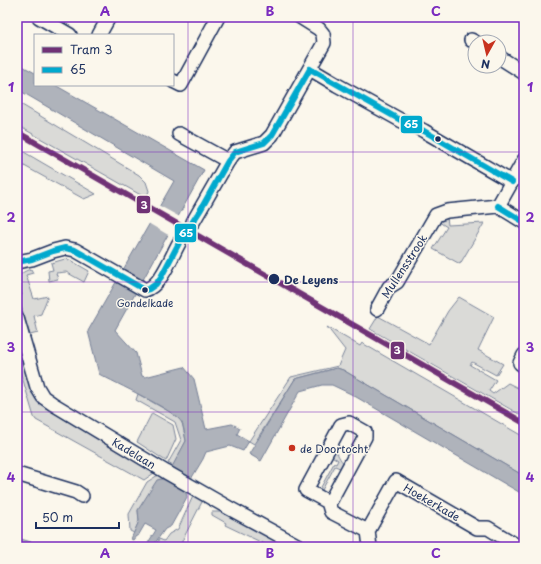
<svg xmlns="http://www.w3.org/2000/svg" width="541" height="564" font-family="'Playpen Sans',sans-serif">
	<style>
		.green { fill: #dadad7; stroke: #7a849a }
		.water { fill: #afb3bb; stroke: #747e96 }
		.pier { fill: #fbf7ec }
		.lines { fill: none; stroke-linecap: round; stroke-linejoin: round }
		.minor-tunnel { stroke: #cecfd0; stroke-width: 13; stroke-dasharray: 13 6; stroke-linecap: butt }
		.minor-casing { stroke: #1b2f5e; stroke-width: 16 }
		.minor { stroke: #fbf7ec; stroke-width: 13 }
		.bus-1-casing { stroke: #fbf7ec; stroke-width: 9 }
		.bus-1 { stroke: #00a9ce; stroke-width: 6 }
		.tram-1-casing { stroke: #fbf7ec; stroke-width: 9 }
		.tram-1 { stroke: #703276; stroke-width: 6 }
		.grid { fill: none; stroke: #7b2cbf; stroke-width: 1; stroke-opacity: 0.55 }
		.bus-dot { fill: #1b2f5e; stroke: #fbf7ec; stroke-width: 1.5 }
		.poi-dot { fill: #c8321e; stroke: #fbf7ec; stroke-width: 1.5 }
		.labels { text-anchor: middle; dominant-baseline: central; stroke-width: 3; stroke-linejoin: round; paint-order: stroke }
		.bus-label { font-size: 10px; fill: #1b2f5e; stroke: #fbf7ec }
		.street-label { font-size: 11px; fill: #1b2f5e; stroke: #fbf7ec }
		.stop-label { font-size: 11px; font-weight: bold; fill: #1b2f5e; stroke: #fbf7ec; text-anchor: start }
		.poi-label { font-size: 11px; fill: #1b2f5e; stroke: #fbf7ec; text-anchor: start }
		.line-badge { stroke: #fbf7ec; stroke-width: 1.5 }
		.badge-label { font-size: 11px; text-anchor: middle; font-weight: bold; fill: #fff }
		.neatline { fill: none; stroke: #7b2cbf; stroke-width: 1.5 }
		.grid-label { font-size: 13px; text-anchor: middle; font-weight: bold; fill: #7b2cbf }
	</style>
	<rect width="100%" height="100%" fill="#fbf7ec"/>
	<filter id="ink" filterUnits="userSpaceOnUse"><feTurbulence type="fractalNoise" baseFrequency=".025" numOctaves="2"/><feDisplacementMap in="SourceGraphic" scale="8" xChannelSelector="R" yChannelSelector="G"/><feConvolveMatrix kernelMatrix="1 2 1 2 8 2 1 2 1" color-interpolation-filters="sRGB"/></filter>
	<g filter="url(#ink)">
		<g class="green">
			<polygon points="17,102 139,175 146,182 149,191 146,198 17,125"/>
			<polygon points="17,148 96,194 84,199 17,162"/>
			<polygon points="447,217 448,225 484,223 483,225 460,264 433,249 447,227 439,222 441,218"/>
			<polygon points="65,259 70,260 89,271 84,282 66,272 56,273 58,279 49,281 48,271 53,270 51,263"/>
			<path d="M31,269L33,273L26,275L34,299L48,296L41,314L34,316L38,333L30,335L18,296L22,295C18,280 15,274 31,269Z"/>
			<polygon points="459,297 494,317 478,350 503,364 496,375 472,362 470,365 496,380 489,391 493,394 508,383 518,388 522,383 524,384 524,417 370,329 378,316 429,344 448,311"/>
			<polygon points="327,327 360,346 362,343 524,437 524,476 343,370 337,368 295,379 254,444 249,441 291,377 338,366 345,350"/>
			<polygon points="19,345 38,401 44,407 154,473 144,480 36,420 34,417 17,360 17,346"/>
			<polygon points="138,394 177,416 182,422 186,441 173,466 168,463 181,440 175,422 136,400"/>
			<polygon points="152,413 173,425 176,439 166,461 137,442"/>
			<path d="M334,448C338,453 339,460 345,464L342,469L335,466L321,492L319,491L334,463L336,464L338,460L330,455Z"/>
			<polygon points="158,475 166,478 138,510 139,521 134,533 130,531 129,514 147,482"/>
			<polygon points="194,494 203,500 179,547 155,547 159,539 164,541 169,534 178,529"/>
			<polygon points="212,512 226,512 287,547 271,547 225,525 226,523 212,515"/>
		</g>
		<g class="water">
			<path d="M17,63L35,73V85H55L204,170L115,330L136,353L142,376L145,377L184,367L194,379L206,429L232,424L240,428L237,434L249,441L243,451L230,446L206,452L203,459L185,489L187,497L171,526L165,529L152,547H149L150,544L148,543L156,530L145,524L138,536H136L133,540L131,539L139,521L138,510L157,480L166,478L186,441C185,436 184,428 182,423C177,411 113,382 99,374L88,331L174,181L17,89Z"/>
			<polygon points="337,368 343,370 524,476 524,495 351,394 332,385 322,385 300,391 261,461 249,454 295,379"/>
			<polygon points="17,538 49,547 17,547"/>
		</g>
		<polygon class="pier" points="158,205 180,217 170,236 148,223"/>
		<g class="lines">
			<polyline class="minor-tunnel" points="179,243 193,222"/>
			<defs>
				<g id="minor">
					<polyline points="39,17 70,35"/>
					<polyline points="99,35 109,17"/>
					<polyline points="471,40 475,42"/>
					<polyline points="499,57 524,73"/>
					<polyline points="310,69 337,85 402,121 407,122 424,131 512,182"/>
					<polyline points="173,81 181,85 218,17"/>
					<polyline points="179,134 228,161"/>
					<polyline points="498,206 524,160"/>
					<polyline points="498,206 524,222"/>
					<polyline points="193,222 228,161 235,152 264,143 272,135 324,43 323,34 319,29 300,17"/>
					<path d="M17,262L32,259L53,251L65,248L75,250L145,290C161,286 171,257 179,243"/>
					<polyline points="377,309 389,287 397,282 436,215 447,211 498,206"/>
					<polyline points="17,318 37,387 43,397 53,404 166,472 229,508 297,545 300,547"/>
					<polyline points="524,355 520,363 524,366"/>
					<polyline points="17,474 76,492 82,496"/>
					<polyline points="328,502 331,500 365,437 365,432 349,423 341,425 306,490 328,502 331,512 368,531 370,547"/>
					<polyline points="368,531 396,481 477,528 488,528 519,547"/>
				</g>
			</defs>
			<use href="#minor" class="minor-casing"/>
			<use href="#minor" class="minor"/>
			<defs>
				<g id="bus-1">
					<polyline points="310,69 402,121 407,122 424,131 512,182"/>
					<polyline points="498,206 524,222"/>
					<polyline points="17,262 32,259 53,251 65,248 75,250 145,290 149,289 156,284 161,277 179,243 201,209 228,161 235,152 264,143 272,135 310,69"/>
				</g>
			</defs>
			<use href="#bus-1" class="bus-1-casing"/>
			<use href="#bus-1" class="bus-1"/>
			<defs>
				<polyline id="tram-1" points="17,132 524,423"/>
			</defs>
			<use href="#tram-1" class="tram-1-casing"/>
			<use href="#tram-1" class="tram-1"/>
		</g>
	</g>
	<path class="grid" d="M188,17V547M353,17V547M17,152H524M17,282H524M17,412H524"/>
	<g class="bus-dot">
		<circle cx="438" cy="139" r="3.5"/>
		<circle cx="274" cy="279" r="6"/>
		<circle cx="145" cy="290" r="3.5"/>
	</g>
	<circle class="poi-dot" cx="292" cy="448" r="4"/>
	<g class="labels">
		<g class="bus-label">
			<text x="145" y="302">Gondelkade</text>
		</g>
		<g class="street-label">
			<text transform="translate(404 266) rotate(-57)">Mullensstrook</text>
			<text transform="translate(134 453) rotate(31)">Kadelaan</text>
			<text transform="translate(432 502) rotate(30)">Hoekerkade</text>
		</g>
		<g class="stop-label">
			<text x="284" y="279">De Leyens</text>
		</g>
		<g class="poi-label">
			<text x="300" y="448">de Doortocht</text>
		</g>
	</g>
	<g class="line-badge">
		<rect x="400" y="115" width="23" height="19" rx="4" fill="#00a9ce"/>
		<rect x="136" y="195" width="15" height="19" rx="4" fill="#703276"/>
		<rect x="174" y="223" width="23" height="20" rx="4" fill="#00a9ce"/>
		<rect x="390" y="341" width="15" height="19" rx="4" fill="#703276"/>
	</g>
	<g class="badge-label">
		<text x="411" y="128">65</text>
		<text x="144" y="209">3</text>
		<text x="186" y="237">65</text>
		<text x="397" y="354">3</text>
	</g>
	<rect width="541" height="564" fill="none" stroke="#fbf7ec" stroke-width="44"/>
	<rect x="34" y="34" width="140" height="52" fill="#fbf7ec" stroke="#a1a7b3"/>
	<rect x="42" y="47" width="20" height="6" fill="#703276" stroke="#a1a7b3"/>
	<text x="70" y="54" font-size="12" fill="#1b2f5e">Tram 3</text>
	<rect x="42" y="67" width="20" height="6" fill="#00a9ce" stroke="#a1a7b3"/>
	<text x="70" y="74" font-size="12" fill="#1b2f5e">65</text>
	<g transform="translate(487 54) rotate(188)"><circle r="19" fill="#fbf7ec" stroke="#a1a7b3"/>
	<path d="M0-3L7 15L0 10L-7 15Z" fill="#c8321e"/>
	<text y="-6" font-size="11" font-weight="bold" text-anchor="middle" fill="#1b2f5e">N</text>
	</g>
	<path d="M36 522v6h83v-6" fill="none" stroke="#1b2f5e" stroke-width="2"/>
	<text x="42" y="522" font-size="12" fill="#1b2f5e" stroke="#fbf7ec" stroke-width="3" paint-order="stroke">50 m</text>
	<rect x="22" y="22" width="497" height="520" class="neatline"/>
	<g class="grid-label">
		<text x="105" y="16">A</text>
		<text x="270" y="16">B</text>
		<text x="436" y="16">C</text>
		<text x="11" y="92">1</text>
		<text x="530" y="92">1</text>
		<text x="11" y="222">2</text>
		<text x="530" y="222">2</text>
		<text x="11" y="352">3</text>
		<text x="530" y="352">3</text>
		<text x="11" y="482">4</text>
		<text x="530" y="482">4</text>
		<text x="105" y="558">A</text>
		<text x="270" y="558">B</text>
		<text x="436" y="558">C</text>
	</g>
</svg>
